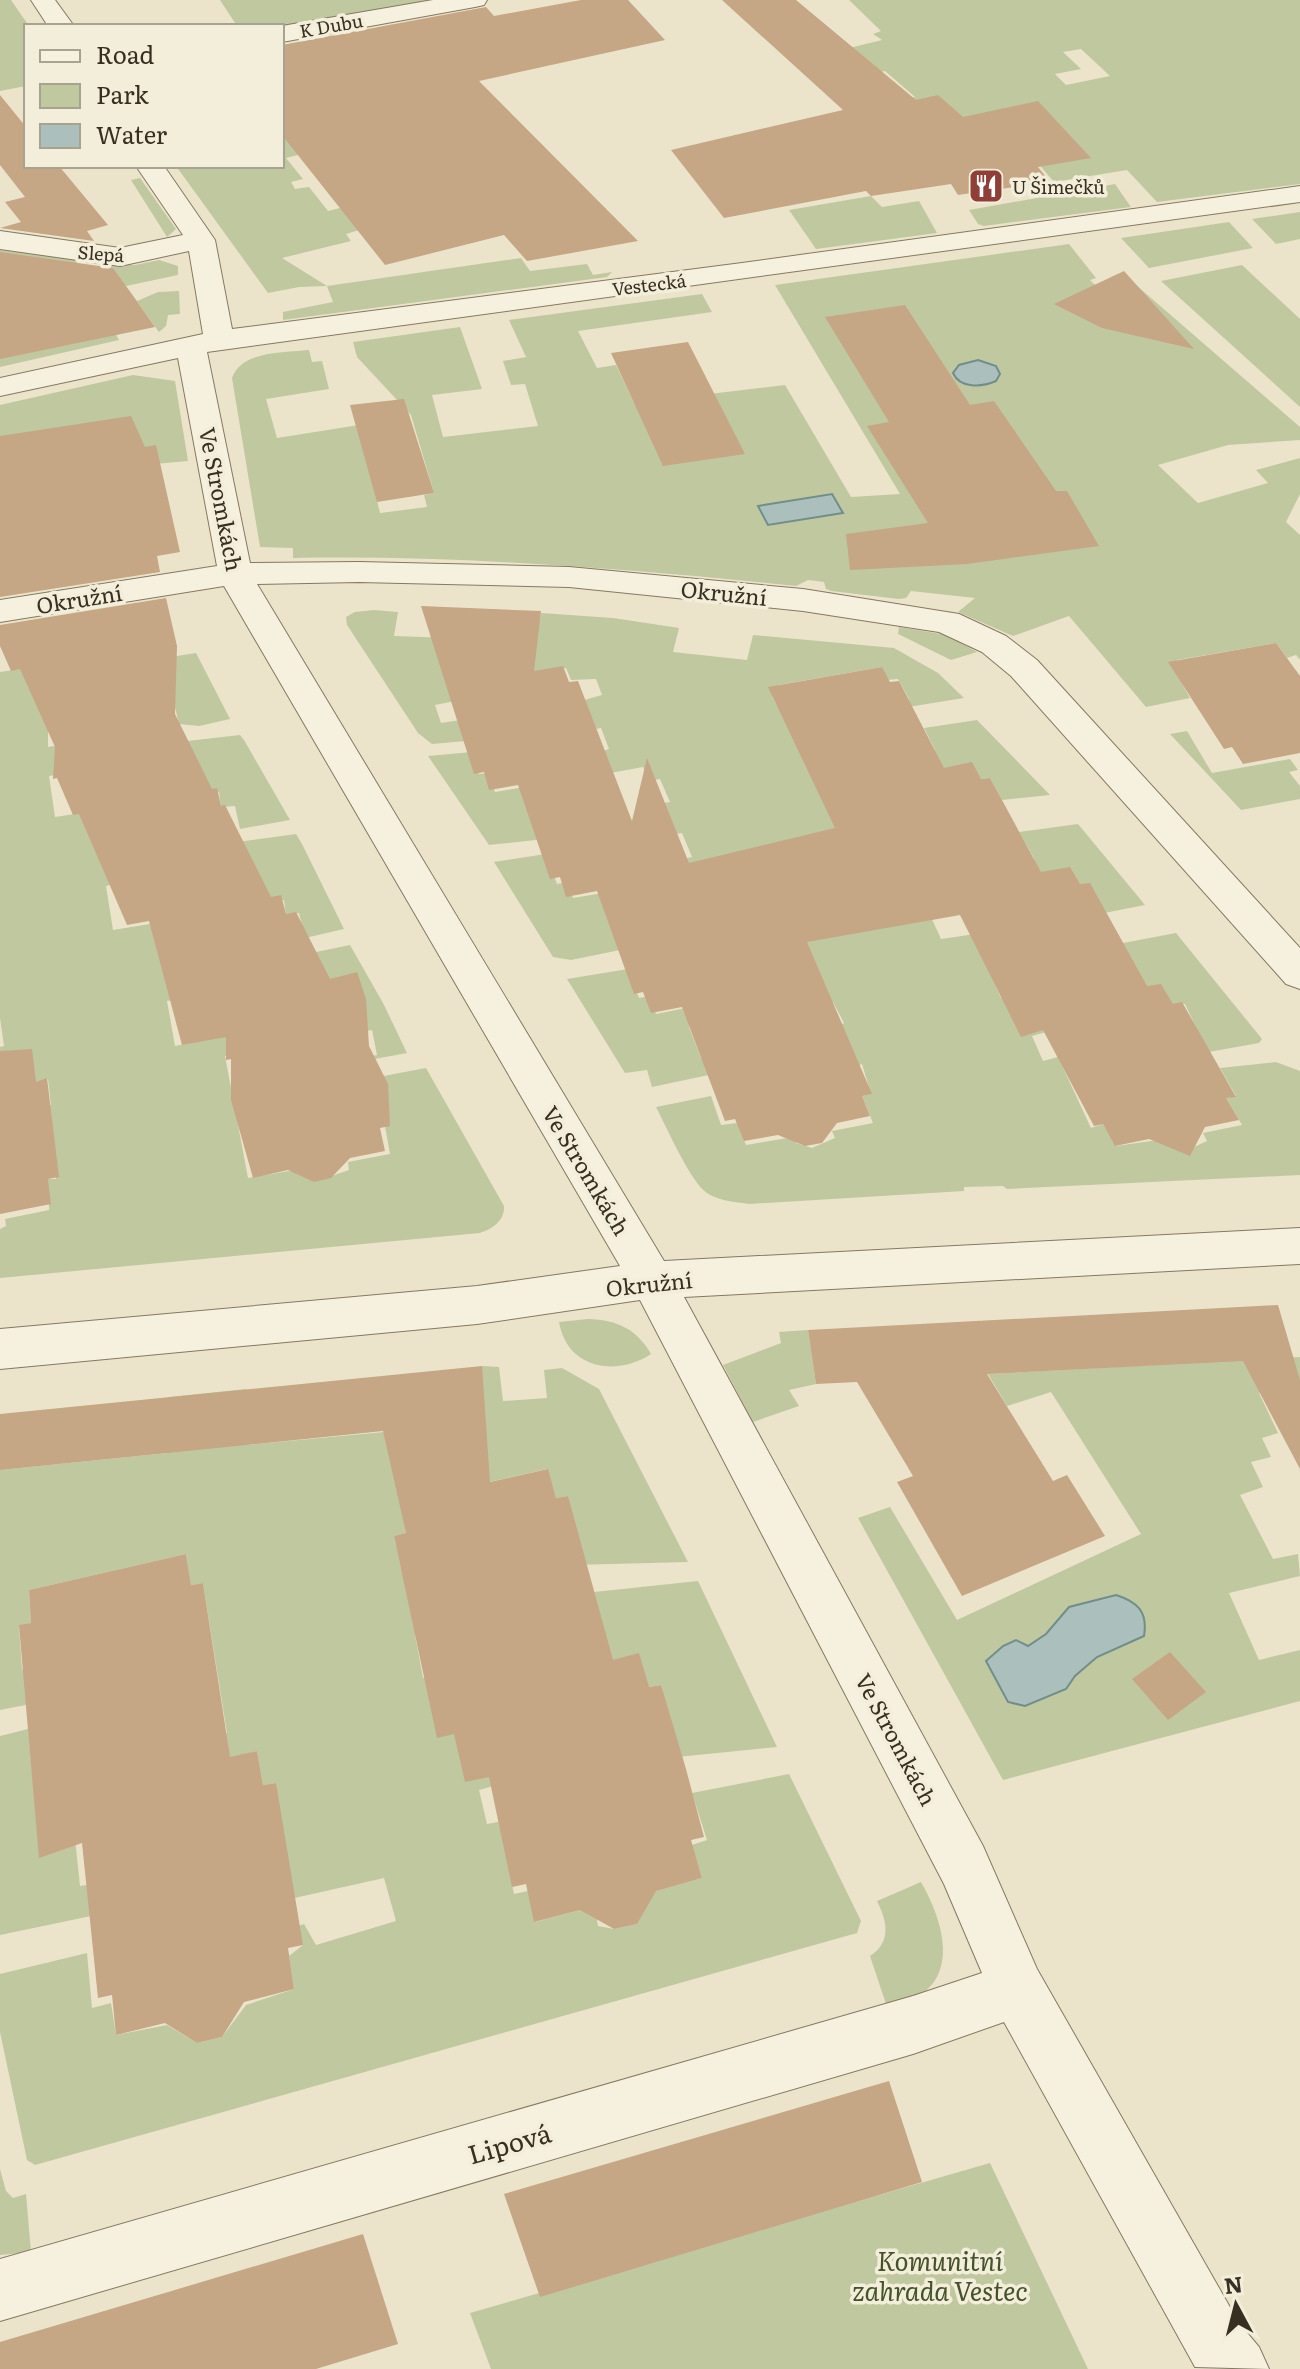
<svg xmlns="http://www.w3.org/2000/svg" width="1300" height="2369" font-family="Literata,serif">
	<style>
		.green { fill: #c0c8a0; fill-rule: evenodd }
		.water { fill: #abc0bc; stroke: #728e8a; stroke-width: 2 }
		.building { fill: #c5a685 }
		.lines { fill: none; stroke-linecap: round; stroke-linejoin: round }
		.minor-casing { stroke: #867861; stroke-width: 2 }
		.minor { fill: #f6f1de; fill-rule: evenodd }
		.labels { text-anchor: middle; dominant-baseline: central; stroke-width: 7; stroke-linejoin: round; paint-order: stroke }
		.far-street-label { font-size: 18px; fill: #382f23; stroke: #f3eeda }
		.far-poi-label { font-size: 18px; fill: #382f23; stroke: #f3eeda; text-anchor: start }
		.street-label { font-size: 22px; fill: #382f23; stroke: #f3eeda }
		.near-street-label { font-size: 26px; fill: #382f23; stroke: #f3eeda }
		.near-park-label { font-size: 26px; font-style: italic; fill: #45522b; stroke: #f3eeda }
	</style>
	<rect width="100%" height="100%" fill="#ebe4cb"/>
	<g class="green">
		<polygon points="0,0 11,0 29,26 26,26 26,86 0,91"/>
		<polygon points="220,0 433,0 282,26 237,26"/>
		<path d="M849,0H1300V184L1157,202L1127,170L1054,182L1025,148L859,111L915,97L885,71L860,77L833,52L882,40L873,34L881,31ZM1081,49L1110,76L1066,85L1055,74L1081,69L1063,52Z"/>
		<polygon points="340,123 341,144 286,158 303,179 291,182 295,189 309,187 328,211 340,208 359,230 346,234 351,241 282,258 327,286 521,258 530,271 587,264 593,275 612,272 607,277 283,320 283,312 333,302 327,286 299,287 268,293 176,166 282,166 282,137"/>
		<polygon points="140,178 176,229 167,237 131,180"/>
		<polygon points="1115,184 1131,207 984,226 978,224 969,210"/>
		<polygon points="871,196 882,207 919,201 937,233 816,249 789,210"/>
		<polygon points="1300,212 1300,239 1276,244 1252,219"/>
		<polygon points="1229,222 1253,248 1149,268 1121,238"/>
		<path d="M1069,244L1096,278L1090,280C1104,295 1119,288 1136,285L1300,427V440L1228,445L1158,465L1198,503L1268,483L1256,470L1300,458V494L1286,522L1300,535V660L1296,655L1287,658L1276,643L1177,660V675L1190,698L1146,707L1069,616L1013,636L958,612L975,598L911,591L906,598L899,599L831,591L826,589L824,582L808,580L796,586C629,569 462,555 293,558V548L260,547L232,378C242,350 284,353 309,350L312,362L322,361L329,389L266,399L277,438L359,425L380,513L427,507L424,495L434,493L411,415L357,357L353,342L460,327L482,389L432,395L443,437L538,426L525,384L511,385L503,361L526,357L509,320L702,294L712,312L578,331L597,368L616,365L634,403L785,385L851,497L900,494L775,285Z"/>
		<polygon points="0,250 81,260 72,266 90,273 104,264 135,265 159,260 178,266 178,275 126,286 137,301 158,292 179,291 180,314 168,315 166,326 159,332 137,302 102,310 119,340 0,367"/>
		<polygon points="1242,265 1300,319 1300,407 1161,281"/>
		<polygon points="133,375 175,381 188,461 0,478 0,405"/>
		<path d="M374,610L398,612L394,636L536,641L541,613L613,618L679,628L673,652L747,660L753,635L894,648L938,673L964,698L902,708L909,699L898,679L887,680L882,667L778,685L773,698L786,723L931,917L941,939L982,933L988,970L1001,998L1012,997L1046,1032L1032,1036L1043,1061L1058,1057L1091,1128L1103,1124L1116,1146L1165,1139L1194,1147L1207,1141L1203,1133L1242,1125L1226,1098L1236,1096L1220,1068L1276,1062L1300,1071V1175L1007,1189L1003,1186L964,1187V1191L749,1204C735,1202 719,1201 707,1193C691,1183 666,1126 656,1107L711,1096L721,1125L737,1123L746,1145L794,1137L796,1143L812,1148L835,1138L832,1131L873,1123L862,1096L871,1094L862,1064L851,1069L835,1029L844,1023L833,1002L820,1004L698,876L679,860L692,857L682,833L670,835L658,804L670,802L660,779L649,781L643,767L605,774L596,753L609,749L601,728L589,730L577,702L602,695L596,679L571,680L566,668L458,685L455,701L435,705L441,723L461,720L477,740L432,744L418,733L347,625L346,617L355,612Z"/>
		<polygon points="899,627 947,635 977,652 951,660 898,634"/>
		<path d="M138,651L139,662L196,653L230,719L199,726L179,724L174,703L48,723V747L59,745L62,774L49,776L55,817L101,810L120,882L106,886L113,930L162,922C149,952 165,973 182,998L167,1001L175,1046L232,1034L236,1054L225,1056L248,1178L307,1168L323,1179L349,1170L348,1162L390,1154L385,1126L390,1124L384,1099L373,1078L426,1068L504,1206C505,1220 493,1229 480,1233L0,1278V1229L6,1226L5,1219L49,1210L48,1179H56L54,1152L40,1108L51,1105L48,1079L33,1083L0,1067V1047L4,1046L0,1018V672Z"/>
		<polygon points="977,720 1050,795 1002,800 990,778 981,779 973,767 934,774 935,750 924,728"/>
		<polygon points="1187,731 1212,773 1290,759 1298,770 1289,772 1300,786 1300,799 1241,810 1170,734"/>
		<polygon points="240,735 244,740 290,820 240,829 235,806 221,807 219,792 179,796 170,743"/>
		<polygon points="472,752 479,774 489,773 495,792 531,786 554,838 489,845 428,756"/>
		<polygon points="1078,824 1145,905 1094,915 1080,884 1031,878 1034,858 1019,832"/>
		<polygon points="296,834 302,844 344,929 305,938 299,913 286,915 284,900 242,907 230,843"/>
		<polygon points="559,852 547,857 557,884 567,882 573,898 609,892 635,947 571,960 553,957 494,862"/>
		<polygon points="1176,933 1262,1039 1259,1043 1203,1053 1197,1029 1185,1004 1173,1004 1138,989 1123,943"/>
		<polygon points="350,945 383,1003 407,1053 369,1060 368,1057 377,1055 372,1030 357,1033 297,956"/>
		<polygon points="628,969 639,998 650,996 656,1014 696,1006 689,1027 701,1058 712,1057 718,1073 652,1087 647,1070 625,1073 567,979"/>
		<path d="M588,1319C616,1320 636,1328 651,1354C616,1377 567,1369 559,1322Z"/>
		<polygon points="808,1330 816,1384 789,1390 799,1406 753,1422 723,1365 781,1343 779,1332"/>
		<polygon points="1300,1357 1300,1380 1259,1393 1278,1433 1262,1438 1271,1457 1251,1462 1263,1487 1240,1495 1273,1559 1298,1554 1300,1576 1229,1593 1259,1660 1300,1650 1300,1701 1003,1780 858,1518 890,1507 957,1620 1141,1534 1051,1392 1007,1406 988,1374"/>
		<polygon points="482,1366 499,1367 503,1401 547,1398 544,1370 562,1368 599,1389 688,1562 573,1565 568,1496 556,1498 547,1469 400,1502 406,1533 394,1536 403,1577 427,1631 415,1635 423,1678 436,1672 500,1775 501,1784 479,1790 487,1824 509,1820 503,1842 514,1894 528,1891 535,1922 595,1906 598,1926 614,1929 637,1924 643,1894 702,1878 692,1845 707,1840 692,1793 789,1774 861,1921 857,1933 35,2165 27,2160 0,2032 0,1974 87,1953 92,2008 111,2003 116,2035 167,2025 197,2043 222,2037 246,2005 294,1989 289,1956 303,1945 298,1926 304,1924 316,1945 396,1921 384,1878 281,1901 276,1783 263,1785 257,1751 216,1762 214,1736 227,1733 203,1583 191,1585 186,1554 29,1590 31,1623 19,1626 22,1670 38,1668 41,1702 0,1710 0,1470 168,1453 169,1397 246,1389 247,1445 384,1432"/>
		<polygon points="698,1581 777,1747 668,1758 672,1730 661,1685 649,1687 601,1665 594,1592"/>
		<polygon points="28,1729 32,1772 74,1829 80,1886 93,1884 96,1915 0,1935 0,1736"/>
		<path d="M921,1882C940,1915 961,1972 917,1997C909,2002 898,2006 888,2010L870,1956C892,1942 887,1921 877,1901Z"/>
		<polygon points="990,2163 1088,2369 491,2369 470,2313"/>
		<polygon points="0,2169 6,2191 13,2198 26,2194 31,2252 0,2255"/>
	</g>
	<g class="water">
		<path d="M978,360L996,366L1000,374L996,381C982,387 960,389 953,373L959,365Z"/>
		<polygon points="832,494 843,513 768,525 758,506"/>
		<path d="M1116,1595C1138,1602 1148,1612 1144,1636L1097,1657L1075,1676L1066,1689L1025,1706L1008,1702L986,1661L1003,1646L1016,1640L1028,1646L1046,1634L1069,1607Z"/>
	</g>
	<g class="building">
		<polygon points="581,0 628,0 665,40 479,81 638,241 527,261 504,235 385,265 282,135 282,45 486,7 494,16"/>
		<polygon points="722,0 796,0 916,100 938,95 963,117 1038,101 1091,158 1038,167 1050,182 958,195 951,184 871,196 866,191 724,218 671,150 843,110"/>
		<polygon points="0,95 26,127 26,166 59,166 108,225 87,231 94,241 0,228 21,222 5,202 25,197 0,165"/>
		<polygon points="0,252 113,268 155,327 0,359"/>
		<polygon points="1124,271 1194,349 1102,328 1054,304"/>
		<polygon points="905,305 970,405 994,401 1056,491 1067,491 1099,546 967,564 850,570 846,534 928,523 867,426 889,422 825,317"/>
		<polygon points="688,342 745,454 663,466 611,353"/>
		<polygon points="404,399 434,493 377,502 350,405"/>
		<polygon points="131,416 145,447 156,445 180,552 157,556 160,572 0,597 0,436"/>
		<polygon points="166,598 177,646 175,714 212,789 217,788 221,806 225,805 271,897 281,895 286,914 296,912 330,979 357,972 366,999 369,1046 388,1084 390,1126 380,1128 385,1151 350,1158 331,1178 314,1182 288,1170 253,1178 231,1100 231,1059 226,1060 226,1037 182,1045 149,921 127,925 79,814 73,815 57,778 53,779 55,747 20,669 11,671 0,646 0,625"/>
		<polygon points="421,606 541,611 534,671 563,666 569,682 578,681 632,821 647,758 689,863 835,828 768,687 882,667 890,682 899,681 944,768 972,762 981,779 990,778 1041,872 1070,867 1080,884 1090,883 1147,986 1161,984 1173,1004 1182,1002 1236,1097 1226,1098 1239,1120 1205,1127 1190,1156 1149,1139 1115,1146 1103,1124 1094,1126 1043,1030 1021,1037 960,915 807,942 872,1094 862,1096 870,1116 837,1123 822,1143 805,1146 778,1135 744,1141 735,1119 725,1121 682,1007 651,1013 643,992 634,994 597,891 566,897 560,877 550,879 518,785 489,790 484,772 474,774"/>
		<polygon points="1276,643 1300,676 1300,753 1243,764 1232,747 1224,749 1168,662"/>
		<polygon points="32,1049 36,1082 47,1078 59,1177 48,1179 51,1204 0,1214 0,1051"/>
		<polygon points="1278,1305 1300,1380 1300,1469 1243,1361 987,1374 1053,1481 1067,1475 1105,1536 962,1596 897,1482 913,1476 857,1382 816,1384 808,1330"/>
		<polygon points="482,1366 490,1482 548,1469 556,1498 568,1496 613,1660 639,1653 649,1687 661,1685 686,1769 704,1837 691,1840 702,1878 656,1891 637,1924 614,1929 580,1910 534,1922 526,1884 512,1887 489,1777 465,1782 454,1734 437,1738 394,1536 406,1533 383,1431 0,1470 0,1414"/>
		<polygon points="186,1554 191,1585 203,1583 230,1757 257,1751 263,1785 276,1783 303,1945 288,1948 294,1989 244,2002 222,2037 197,2043 165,2023 116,2035 112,1995 98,1998 82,1843 39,1858 19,1625 31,1623 29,1590"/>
		<polygon points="1170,1652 1206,1692 1168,1720 1132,1679"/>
		<polygon points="889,2081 922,2182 540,2297 504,2194"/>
		<polygon points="363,2234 398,2344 316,2369 0,2369 0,2342"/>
	</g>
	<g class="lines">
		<defs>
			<g id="minor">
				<polygon points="31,0 55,0 74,26 48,26"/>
				<polygon points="433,0 487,0 484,5 475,7 282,42 282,26"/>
				<polygon points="136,166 164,166 215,240 232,329 742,263 1300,186 1300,202 207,352 250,563 359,562 569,567 803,589 959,614 1006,636 1037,660 1300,948 1300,989 1286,984 1011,676 982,652 939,632 803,611 569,587 359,582 257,584 664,1261 1300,1228 1300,1264 684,1297 983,1846 1037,1969 1239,2323 1259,2347 1269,2369 1195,2367 1004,2022 913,2054 0,2321 0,2259 913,1996 982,1973 944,1884 640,1300 477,1324 0,1369 0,1329 477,1286 620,1266 224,586 0,622 0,600 217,566 178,358 0,396 0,378 203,334 189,251 120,266 0,249 0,231 120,248 183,235"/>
			</g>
		</defs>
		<use href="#minor" class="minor-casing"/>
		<use href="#minor" class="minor"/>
	</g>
	<defs>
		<symbol id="restaurant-square" viewBox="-11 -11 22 22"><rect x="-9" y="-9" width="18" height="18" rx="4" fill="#8f3f37" stroke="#f3eeda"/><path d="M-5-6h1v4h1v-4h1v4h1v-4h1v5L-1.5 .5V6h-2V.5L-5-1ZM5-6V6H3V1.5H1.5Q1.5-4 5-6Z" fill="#fff"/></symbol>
	</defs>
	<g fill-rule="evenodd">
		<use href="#restaurant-square" x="966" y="166" width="40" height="40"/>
	</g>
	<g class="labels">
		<g class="far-street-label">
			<text transform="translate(331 25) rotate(-10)">K Dubu</text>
			<text transform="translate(101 253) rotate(4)">Slepá</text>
			<text transform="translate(649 284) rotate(-7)">Vestecká</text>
		</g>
		<g class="far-poi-label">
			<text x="1012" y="186">U Šimečků</text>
		</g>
		<g class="street-label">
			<text transform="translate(222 499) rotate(79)">Ve Stromkách</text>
			<text transform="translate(724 592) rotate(6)">Okružní</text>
			<text transform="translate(79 598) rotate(-9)">Okružní</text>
			<text transform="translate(587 1170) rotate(59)">Ve Stromkách</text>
			<text transform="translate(649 1283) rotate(-6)">Okružní</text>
			<text transform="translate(897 1739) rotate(62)">Ve Stromkách</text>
		</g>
		<g class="near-street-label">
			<text transform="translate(509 2142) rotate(-16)">Lipová</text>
		</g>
		<g class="near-park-label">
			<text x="940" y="2259">Komunitní<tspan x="940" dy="30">zahrada Vestec</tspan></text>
		</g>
	</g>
	<rect x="24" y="24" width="260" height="144" fill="#f3eeda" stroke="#a8a291" stroke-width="2"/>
	<rect x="40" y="50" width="40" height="12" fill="#f6f1de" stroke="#a8a291" stroke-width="2"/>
	<text x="96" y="64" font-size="24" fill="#382f23">Road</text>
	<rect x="40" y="84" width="40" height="24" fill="#c0c8a0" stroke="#a8a291" stroke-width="2"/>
	<text x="96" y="104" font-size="24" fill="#382f23">Park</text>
	<rect x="40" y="124" width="40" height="24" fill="#abc0bc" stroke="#a8a291" stroke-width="2"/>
	<text x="96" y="144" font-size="24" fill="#382f23">Water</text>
	<g transform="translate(1236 2305) rotate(353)" stroke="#f3eeda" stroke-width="6" paint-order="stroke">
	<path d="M0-6L14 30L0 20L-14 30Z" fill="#382f23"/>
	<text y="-12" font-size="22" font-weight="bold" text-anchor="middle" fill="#382f23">N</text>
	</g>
</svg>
